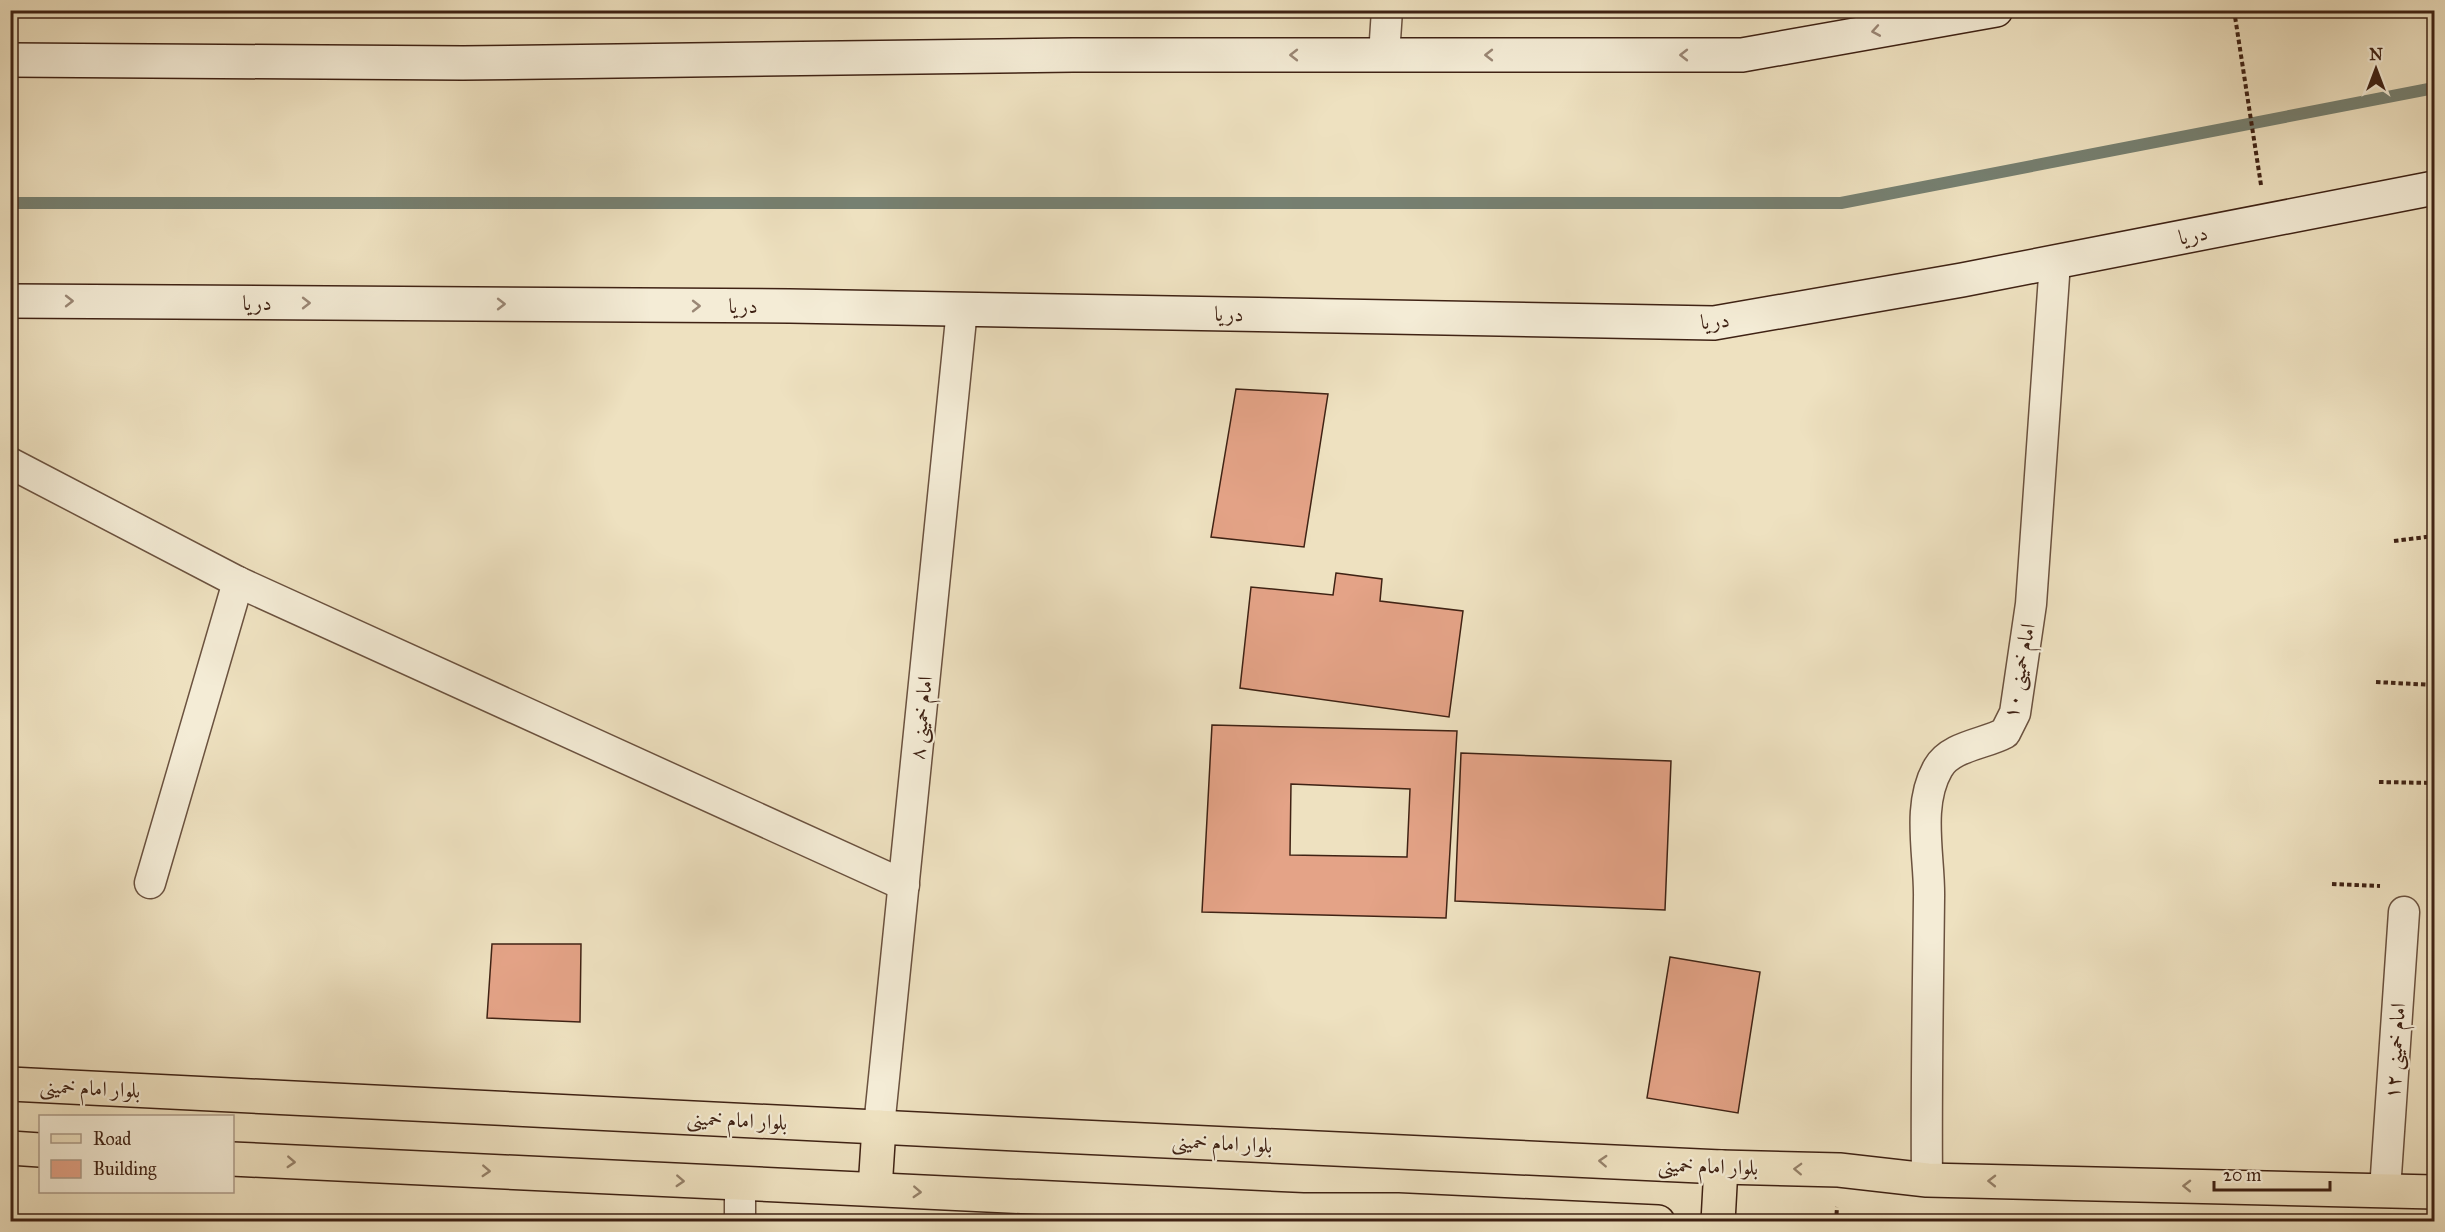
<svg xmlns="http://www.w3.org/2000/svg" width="2445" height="1232" font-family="'IM FELL Great Primer',Amiri,serif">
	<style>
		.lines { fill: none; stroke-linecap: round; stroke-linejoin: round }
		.stream { stroke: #768071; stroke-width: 12 }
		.building { fill: #e4a387; stroke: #3f2214; stroke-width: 1.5; fill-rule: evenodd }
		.street-casing { stroke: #6b523f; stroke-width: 33 }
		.secondary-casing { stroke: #3f2214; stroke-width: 36 }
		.primary-casing { stroke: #3f2214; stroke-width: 36 }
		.path { stroke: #3f2214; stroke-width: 4; stroke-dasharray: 4.5 3; stroke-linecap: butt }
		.street { stroke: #f4ecd6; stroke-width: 30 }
		.secondary { stroke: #f4ecd6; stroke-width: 33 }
		.primary { stroke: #eee1c0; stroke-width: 33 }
		.oneway { stroke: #9a8775 }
		.oneway2 { stroke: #96826a }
		.labels { text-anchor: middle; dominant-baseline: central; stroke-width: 4.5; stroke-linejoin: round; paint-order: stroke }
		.street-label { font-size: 21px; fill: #3f2214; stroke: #f4ecd6 }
	</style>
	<rect width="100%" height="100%" fill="#eee1c0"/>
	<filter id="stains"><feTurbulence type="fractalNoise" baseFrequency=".00333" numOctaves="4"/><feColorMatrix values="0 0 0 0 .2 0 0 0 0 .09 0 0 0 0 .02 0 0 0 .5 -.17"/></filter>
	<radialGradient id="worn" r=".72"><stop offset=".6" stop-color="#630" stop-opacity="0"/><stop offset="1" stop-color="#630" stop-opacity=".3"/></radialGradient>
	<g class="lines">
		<polyline class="stream" points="10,203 1841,203 2434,88"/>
	</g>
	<g class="building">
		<polygon points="1236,389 1328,394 1304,547 1211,537"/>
		<polygon points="1336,573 1382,579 1380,601 1463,611 1449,717 1240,688 1251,587 1333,595"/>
		<path d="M1212,725L1457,731L1446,918L1202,912ZM1291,784L1410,789L1407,857L1290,855Z"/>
		<polygon points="1461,753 1671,761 1665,910 1455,901"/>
		<polygon points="10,906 17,906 14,1009 10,1009"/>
		<polygon points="492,944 581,944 580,1022 487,1018"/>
		<polygon points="1670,957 1760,972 1738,1113 1647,1098"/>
	</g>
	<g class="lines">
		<defs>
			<g id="street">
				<polyline points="1384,55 1387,10"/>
				<polyline points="10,463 238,582 904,885"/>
				<polyline points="150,883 238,582"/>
				<polyline points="879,1127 962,309"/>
				<path d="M1927,1180C1926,1086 1928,992 1929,898C1930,857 1916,806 1938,768C1950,746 1985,744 2005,733L2015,713L2031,604L2055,262"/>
				<polyline points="2385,1190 2404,912"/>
				<polyline points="740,1222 740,1184"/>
			</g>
			<g id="secondary">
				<polyline points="10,60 463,63 1073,55 1742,55 1996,10"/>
				<polyline points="10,301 790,306 1714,323 1962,280 2434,188"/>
			</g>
			<g id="primary">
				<polyline points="10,1084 1017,1134 1721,1167 1839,1170 1927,1180 2434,1192"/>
				<polyline points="10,1148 40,1150"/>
				<polyline points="232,1159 1303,1210 1398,1210 1658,1222"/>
				<polyline points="875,1189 879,1127"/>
				<polyline points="1718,1222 1721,1167"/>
			</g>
		</defs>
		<use href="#street" class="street-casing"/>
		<use href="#secondary" class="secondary-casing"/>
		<use href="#primary" class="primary-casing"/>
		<g class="path">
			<polyline points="2234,10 2261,185"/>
			<polyline points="2394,541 2434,536"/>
			<polyline points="2376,682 2434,685"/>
			<polyline points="2379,782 2434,783"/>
			<polyline points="2332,884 2380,886"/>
			<polyline points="2430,1155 2429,1121 2434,1122"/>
			<polyline points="1836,1222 1837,1207"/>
		</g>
		<use href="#street" class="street"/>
		<use href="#secondary" class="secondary"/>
		<use href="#primary" class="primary"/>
	</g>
	<defs><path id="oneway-chevron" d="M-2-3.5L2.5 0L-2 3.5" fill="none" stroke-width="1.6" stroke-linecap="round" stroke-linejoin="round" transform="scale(1.5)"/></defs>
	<g class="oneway">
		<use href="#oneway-chevron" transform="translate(1876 31) rotate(170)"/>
		<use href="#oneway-chevron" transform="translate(1294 55) rotate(180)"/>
		<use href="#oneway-chevron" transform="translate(1489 55) rotate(180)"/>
		<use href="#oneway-chevron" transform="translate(1684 55) rotate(180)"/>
		<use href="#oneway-chevron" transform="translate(69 301)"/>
		<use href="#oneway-chevron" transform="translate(306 303)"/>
		<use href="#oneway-chevron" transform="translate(501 304)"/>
		<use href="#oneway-chevron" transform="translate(696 306)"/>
	</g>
	<g class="oneway2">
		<use href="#oneway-chevron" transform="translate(1603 1161) rotate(-177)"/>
		<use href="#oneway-chevron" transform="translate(291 1162) rotate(3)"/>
		<use href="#oneway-chevron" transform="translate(1798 1169) rotate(-178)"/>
		<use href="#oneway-chevron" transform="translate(486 1171) rotate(3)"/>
		<use href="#oneway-chevron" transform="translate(680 1181) rotate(3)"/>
		<use href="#oneway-chevron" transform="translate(1992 1181) rotate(-179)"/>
		<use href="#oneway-chevron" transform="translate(2187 1186) rotate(-179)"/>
		<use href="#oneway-chevron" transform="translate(917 1192) rotate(3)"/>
	</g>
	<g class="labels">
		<g class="street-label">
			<text transform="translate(2193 235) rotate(-11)">دریا</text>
			<text x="257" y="303">دریا</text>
			<text x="743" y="306">دریا</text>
			<text transform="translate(1229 314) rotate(1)">دریا</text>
			<text transform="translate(1715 321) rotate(-5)">دریا</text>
			<text transform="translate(2019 671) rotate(-79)">امام خمینی ۱۰</text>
			<text transform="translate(921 718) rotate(-84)">امام خمینی ۸</text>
			<text transform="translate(2395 1051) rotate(-86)">امام خمینی ۱۲</text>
			<text transform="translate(90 1088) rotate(3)">بلوار امام خمینی</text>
			<text transform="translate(737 1120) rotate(3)">بلوار امام خمینی</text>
			<text transform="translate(1222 1143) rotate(3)">بلوار امام خمینی</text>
			<text transform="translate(1708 1166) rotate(2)">بلوار امام خمینی</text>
		</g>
	</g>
	<rect width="2445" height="1232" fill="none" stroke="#eee1c0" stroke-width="36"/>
	<rect x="12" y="12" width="2421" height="1208" fill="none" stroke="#3f2214" stroke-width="3"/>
	<rect x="18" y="18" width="2409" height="1196" fill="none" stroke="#3f2214" stroke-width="1.5"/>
	<rect x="39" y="1115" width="195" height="78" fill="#f4ecd6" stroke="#ac9b88" stroke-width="1.5"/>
	<rect x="51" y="1134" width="30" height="9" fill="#eee1c0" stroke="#ac9b88" stroke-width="1.5"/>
	<text x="93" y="1145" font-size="18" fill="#3f2214">Road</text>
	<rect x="51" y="1160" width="30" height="18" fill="#e4a387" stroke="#ac9b88" stroke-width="1.5"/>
	<text x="93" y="1175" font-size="18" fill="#3f2214">Building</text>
	<g transform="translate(2376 69)" stroke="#f4ecd6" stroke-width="4.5" paint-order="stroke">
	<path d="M0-4.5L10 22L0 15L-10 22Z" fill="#3f2214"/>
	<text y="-9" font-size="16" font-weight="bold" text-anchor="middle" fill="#3f2214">N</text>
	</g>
	<path d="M2214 1181v9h116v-9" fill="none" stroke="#3f2214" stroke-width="3"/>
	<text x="2223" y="1181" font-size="18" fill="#3f2214" stroke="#f4ecd6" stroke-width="4.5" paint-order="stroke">20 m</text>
	<rect width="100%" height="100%" filter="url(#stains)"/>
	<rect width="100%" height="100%" fill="url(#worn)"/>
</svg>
